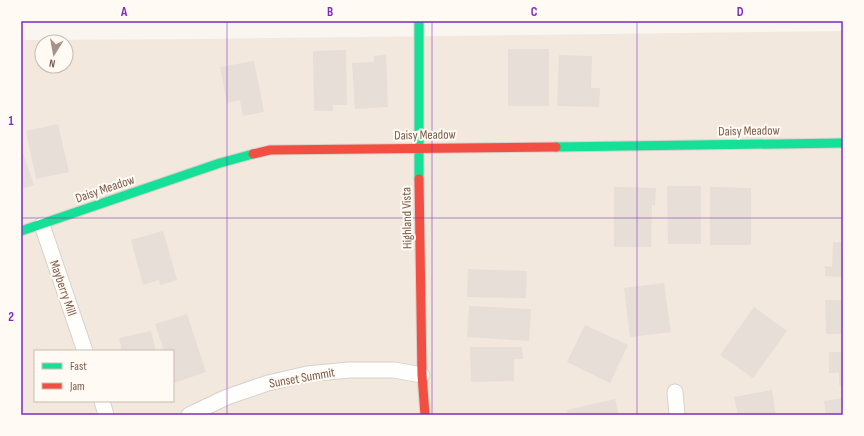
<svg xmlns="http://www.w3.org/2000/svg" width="864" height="436" font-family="'Sofia Sans Condensed',sans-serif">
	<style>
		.residential { fill: #f2e8de; fill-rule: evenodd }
		.building { fill: #e6ded7 }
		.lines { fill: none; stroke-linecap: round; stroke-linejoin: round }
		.street-casing { stroke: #d7d1cb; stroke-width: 17 }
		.fast-casing { stroke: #d9d2cb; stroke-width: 11 }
		.jam-casing { stroke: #d9d2cb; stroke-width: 11 }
		.street { stroke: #fefefd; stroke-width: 15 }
		.fast { stroke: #16e098; stroke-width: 9 }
		.jam { stroke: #f24e42; stroke-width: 9 }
		.grid { fill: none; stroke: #7b2cbf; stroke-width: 1; stroke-opacity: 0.55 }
		.labels { text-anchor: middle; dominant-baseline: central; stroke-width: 4; stroke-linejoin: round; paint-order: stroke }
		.street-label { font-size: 13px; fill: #7a5c4d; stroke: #fffaf3 }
		.neatline { fill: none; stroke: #7b2cbf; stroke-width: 1.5 }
		.grid-label { font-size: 13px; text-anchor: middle; font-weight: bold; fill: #7b2cbf }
	</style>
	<rect width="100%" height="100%" fill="#f9f5f0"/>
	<path class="residential" d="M843,31V415H21V40L202,39ZM42,42H66V66H42ZM35,351H173V401H35Z"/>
	<g class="building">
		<rect x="508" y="49" width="41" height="57"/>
		<polygon points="346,50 347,105 333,105 333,111 314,111 313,51"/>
		<polygon points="386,55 388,107 355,109 352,63 374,62 374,56"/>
		<polygon points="559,55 592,56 591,88 600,88 599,107 557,106"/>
		<polygon points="254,61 264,112 243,116 240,100 227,103 220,67"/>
		<polygon points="58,124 69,172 36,179 26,131"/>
		<polygon points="21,147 34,185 21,189"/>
		<polygon points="667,186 701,186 701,244 668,244"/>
		<polygon points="614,187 656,188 655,205 652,205 651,247 614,247"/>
		<polygon points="710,187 751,188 751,245 710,245"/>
		<polygon points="163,231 177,280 160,285 159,280 143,285 131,240"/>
		<polygon points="833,242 843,242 843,277 825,276 825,266 832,267"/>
		<polygon points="468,269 527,271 526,298 467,297"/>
		<polygon points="664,283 671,332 630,337 624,288"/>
		<polygon points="825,300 843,300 843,334 826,334"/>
		<polygon points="469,306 531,309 529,341 467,337"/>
		<polygon points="754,307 787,331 753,378 720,355"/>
		<polygon points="187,314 206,372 174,383 173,379 173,351 164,351 155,324"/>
		<polygon points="585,325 628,345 610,383 567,362"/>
		<polygon points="151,331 156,351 122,351 119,338"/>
		<polygon points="470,347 522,347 523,359 514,359 514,381 471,382"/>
		<polygon points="829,352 843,352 843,385 839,385 839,373 829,373"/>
		<polygon points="772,390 776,415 738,415 734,397"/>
		<polygon points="843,398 843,415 826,415 824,401"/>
		<polygon points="615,399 619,415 568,415 567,410"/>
	</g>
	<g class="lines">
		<defs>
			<g id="street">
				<polyline points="42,225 85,351"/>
				<polyline points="675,392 677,415"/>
				<polyline points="102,401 106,415"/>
				<polyline points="189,415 227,397 268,383 307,374 349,370 394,370 422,375"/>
			</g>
			<g id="fast">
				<polyline points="419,21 419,179"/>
				<polyline points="556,147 843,143"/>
				<polyline points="21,231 220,163 253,154"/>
			</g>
			<g id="jam">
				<polyline points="253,154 270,150 556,147"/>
				<polyline points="419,179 422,375 425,415"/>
			</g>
		</defs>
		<use href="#street" class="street-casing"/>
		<use href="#fast" class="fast-casing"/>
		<use href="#jam" class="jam-casing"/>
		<use href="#street" class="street"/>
		<use href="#fast" class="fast"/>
		<use href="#jam" class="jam"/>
	</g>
	<path class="grid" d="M227,21V415M432,21V415M637,21V415M21,218H843"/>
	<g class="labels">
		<g class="street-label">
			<text transform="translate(749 131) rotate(-1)">Daisy Meadow</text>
			<text transform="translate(425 135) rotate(-1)">Daisy Meadow</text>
			<text transform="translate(105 189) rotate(-19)">Daisy Meadow</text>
			<text transform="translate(407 218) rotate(-91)">Highland Vista</text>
			<text transform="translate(63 288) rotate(71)">Mayberry Mill</text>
			<text transform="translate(302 378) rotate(-10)">Sunset Summit</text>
		</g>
	</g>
	<rect width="864" height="436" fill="none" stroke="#fffaf3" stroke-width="44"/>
	<rect x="34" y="350" width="140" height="52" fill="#fffaf3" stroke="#cabbb1"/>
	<rect x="42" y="363" width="20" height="6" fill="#16e098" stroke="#cabbb1"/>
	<text x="70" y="370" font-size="12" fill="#7a5c4d">Fast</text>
	<rect x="42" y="383" width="20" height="6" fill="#f24e42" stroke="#cabbb1"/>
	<text x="70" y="390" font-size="12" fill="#7a5c4d">Jam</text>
	<g transform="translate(54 54) rotate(191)"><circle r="19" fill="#fffaf3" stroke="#cabbb1"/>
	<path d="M0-3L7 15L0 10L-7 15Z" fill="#a69286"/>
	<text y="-6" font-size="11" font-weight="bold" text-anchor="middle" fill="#7a5c4d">N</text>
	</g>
	<rect x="22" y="22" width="820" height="392" class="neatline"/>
	<g class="grid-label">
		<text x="124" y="16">A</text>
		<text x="330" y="16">B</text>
		<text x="534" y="16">C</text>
		<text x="740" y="16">D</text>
		<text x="11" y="125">1</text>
		<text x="11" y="321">2</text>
	</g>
</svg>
